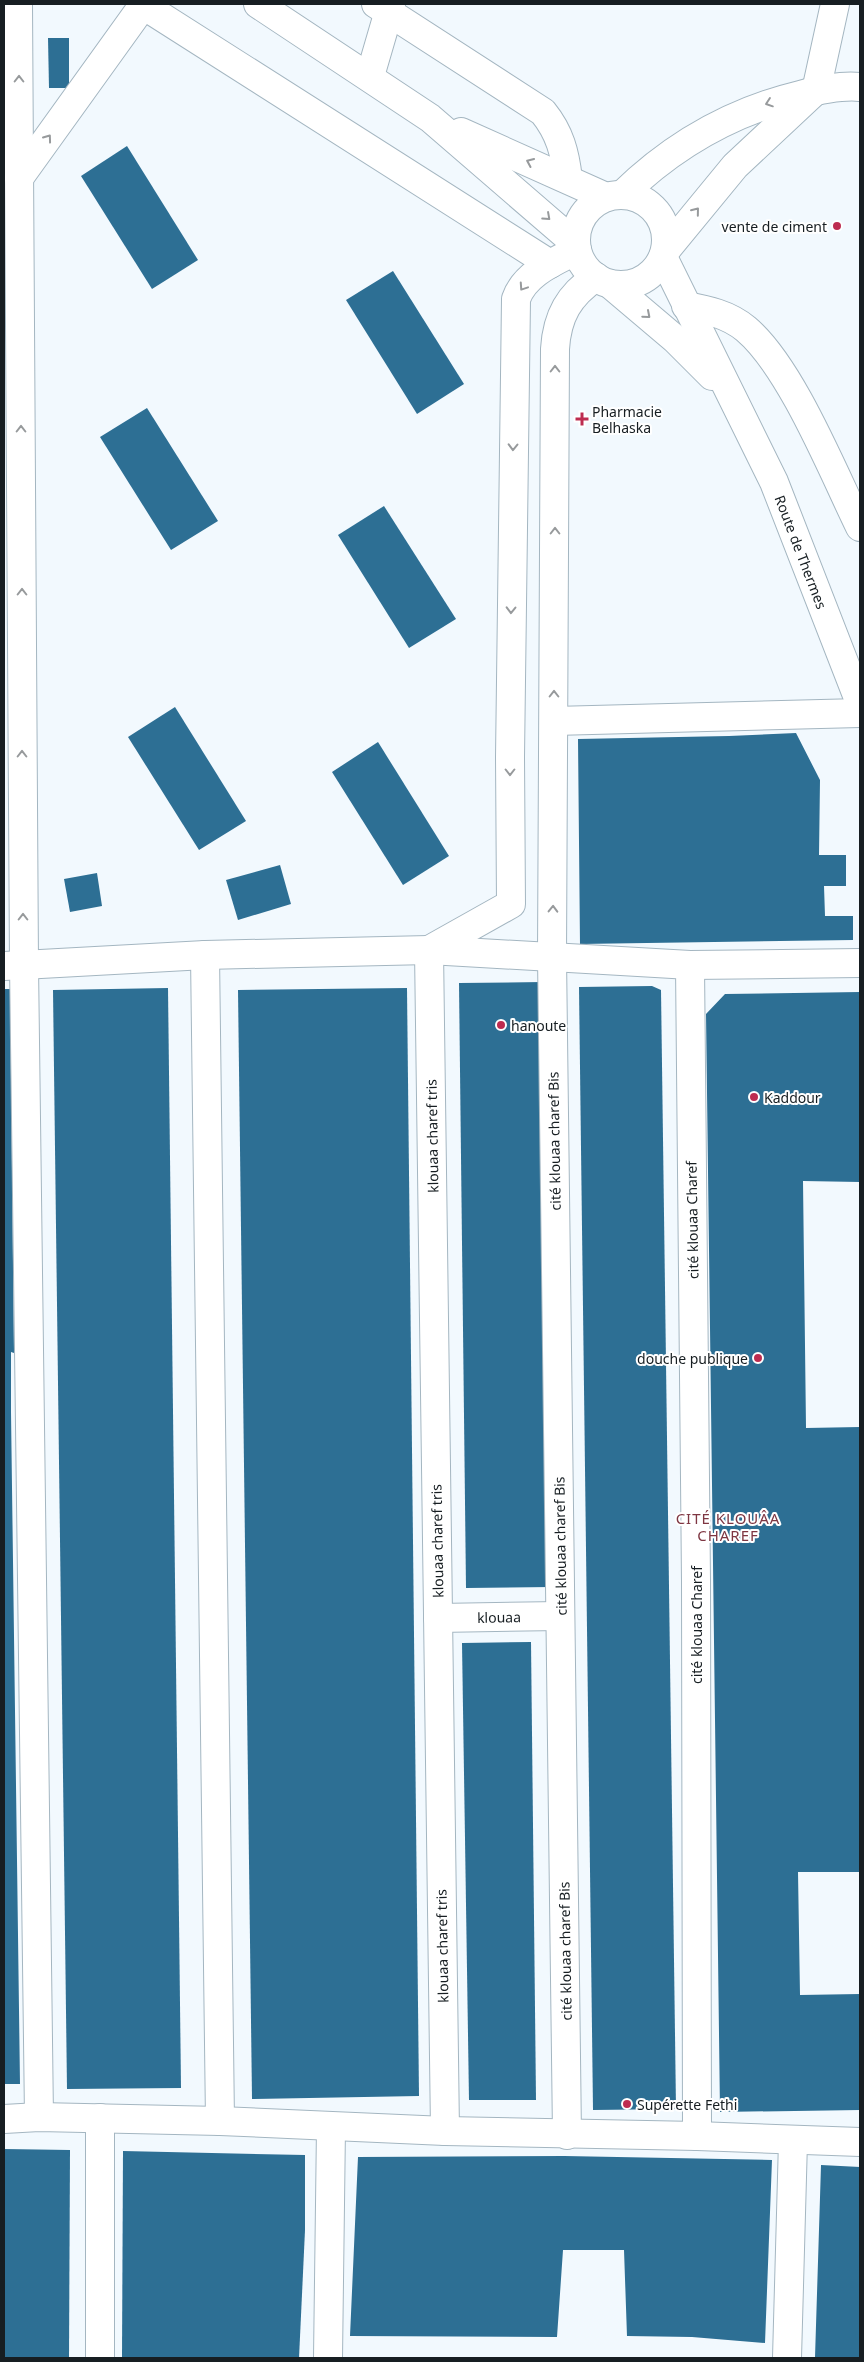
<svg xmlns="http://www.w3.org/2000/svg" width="864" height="2362" font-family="'Noto Sans',sans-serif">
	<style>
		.building { fill: #2d6f94 }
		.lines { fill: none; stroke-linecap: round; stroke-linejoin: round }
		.minor-casing { stroke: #a4b6c1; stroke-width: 30 }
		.tertiary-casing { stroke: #a4b6c1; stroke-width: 30 }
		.secondary-casing { stroke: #a4b6c1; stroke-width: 30 }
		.primary-casing { stroke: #a4b6c1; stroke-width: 30 }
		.minor { stroke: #fff; stroke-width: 28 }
		.tertiary { stroke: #fff; stroke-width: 28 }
		.secondary { stroke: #fff; stroke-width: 28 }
		.primary { stroke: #fff; stroke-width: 28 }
		.oneway { stroke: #979a9c }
		.poi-dot { fill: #bd2c50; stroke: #fff; stroke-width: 2 }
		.labels { text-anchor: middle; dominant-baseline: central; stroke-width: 4; stroke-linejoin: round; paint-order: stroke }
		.poi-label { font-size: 14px; fill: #171e22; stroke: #fff; text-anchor: start }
		.street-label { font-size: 14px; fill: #171e22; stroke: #fff }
		.neighbourhood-label { font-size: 15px; letter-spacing: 1px; fill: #7e3642; stroke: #fff }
	</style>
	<rect width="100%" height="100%" fill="#f2f9fe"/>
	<g class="building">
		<polygon points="48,38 69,38 69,88 49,88"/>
		<polygon points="127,146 198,260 152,289 81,176"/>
		<polygon points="393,271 464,384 417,414 346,300"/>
		<polygon points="147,408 218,521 171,550 100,437"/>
		<polygon points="384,506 456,619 409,648 338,535"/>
		<polygon points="175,707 246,821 199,850 128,737"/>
		<polygon points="796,733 820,780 819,855 846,855 846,886 824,886 825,916 853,916 853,940 580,944 578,739 729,736"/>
		<polygon points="378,742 449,856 403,885 332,772"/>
		<polygon points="280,865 291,904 238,920 226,880"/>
		<polygon points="97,873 102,906 70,912 64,879"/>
		<polygon points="543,982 551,1587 466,1588 459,983"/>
		<polygon points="652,986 661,990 676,2109 593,2110 579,987"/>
		<polygon points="168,988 181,2088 67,2089 53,990"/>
		<polygon points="407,988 419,2096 252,2099 238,990"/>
		<polygon points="4,989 10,989 14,1353 11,1352 11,1412 20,2084 4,2084"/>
		<polygon points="860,992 860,1182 803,1181 806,1428 860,1427 860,1872 798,1872 800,1995 860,1994 860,2110 720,2112 706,1014 725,994"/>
		<polygon points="531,1642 536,2100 469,2100 462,1643"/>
		<polygon points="4,2149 70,2150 69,2358 4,2358"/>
		<polygon points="123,2151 305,2155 305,2230 299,2358 122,2358"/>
		<polygon points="564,2156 772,2160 765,2343 692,2337 627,2336 624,2250 563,2250 557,2337 350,2336 358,2157"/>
		<polygon points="821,2165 860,2167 860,2358 815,2358"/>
	</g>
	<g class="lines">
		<defs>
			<g id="minor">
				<polyline points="18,4 24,965 39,2117"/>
				<path d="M376,4L543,112C560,133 565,153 568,179"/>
				<polyline points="143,5 550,264"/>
				<polyline points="370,76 391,4"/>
				<polyline points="19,178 144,4"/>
				<path d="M686,306C707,310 728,314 746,329C791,367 833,472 860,527"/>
				<polyline points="554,721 860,713"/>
				<polyline points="205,955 220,2121"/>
				<polyline points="690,965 696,1581 697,2136"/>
				<polyline points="4,966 205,955 429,950 690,965 860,963"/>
				<polyline points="438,1618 560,1616"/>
				<polyline points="100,2118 100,2358"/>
				<polyline points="4,2119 39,2117 220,2121 445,2131 697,2136 860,2142"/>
				<path d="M445,2131L429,950L511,904L510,757L516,299C525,273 554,262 577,250"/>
				<path d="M567,2135L552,957L555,349C557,316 569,295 596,277"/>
				<polyline points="328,2358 331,2127"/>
				<polyline points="787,2358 793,2141"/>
			</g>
			<polyline id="tertiary" points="816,91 835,4"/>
			<g id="secondary">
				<path d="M622,195C673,145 730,112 800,95C819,90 840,85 860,87"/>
				<polyline points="666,250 735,166 813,93"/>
			</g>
			<g id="primary">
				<polyline points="258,4 430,118 576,244"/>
				<polyline points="461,132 606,197"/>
				<circle cx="621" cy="240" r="45"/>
				<polyline points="663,257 774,482 860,703"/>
				<polyline points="610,284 675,339 712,376"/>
			</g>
		</defs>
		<use href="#minor" class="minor-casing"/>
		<use href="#tertiary" class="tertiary-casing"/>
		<use href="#secondary" class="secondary-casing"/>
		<use href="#primary" class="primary-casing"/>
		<use href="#minor" class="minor"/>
		<use href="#tertiary" class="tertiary"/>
		<use href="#secondary" class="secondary"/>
		<use href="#primary" class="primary"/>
	</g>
	<defs><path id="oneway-chevron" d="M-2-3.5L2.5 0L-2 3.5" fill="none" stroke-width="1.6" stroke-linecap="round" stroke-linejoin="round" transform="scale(1.25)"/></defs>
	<g class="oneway">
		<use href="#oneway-chevron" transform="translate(19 79) rotate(-90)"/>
		<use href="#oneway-chevron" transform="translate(769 103) rotate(161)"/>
		<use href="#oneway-chevron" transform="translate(48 138) rotate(-54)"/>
		<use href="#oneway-chevron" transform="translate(530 162) rotate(-156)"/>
		<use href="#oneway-chevron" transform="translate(696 211) rotate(-51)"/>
		<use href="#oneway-chevron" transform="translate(547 217) rotate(42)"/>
		<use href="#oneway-chevron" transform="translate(523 287) rotate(124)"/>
		<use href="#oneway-chevron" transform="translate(647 315) rotate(41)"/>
		<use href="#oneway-chevron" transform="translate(555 369) rotate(-90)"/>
		<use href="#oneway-chevron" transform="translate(21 429) rotate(-90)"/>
		<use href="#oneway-chevron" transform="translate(513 447) rotate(91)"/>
		<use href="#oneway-chevron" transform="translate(555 531) rotate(-90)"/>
		<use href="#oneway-chevron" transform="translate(22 592) rotate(-90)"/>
		<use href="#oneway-chevron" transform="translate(511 610) rotate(91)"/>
		<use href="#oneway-chevron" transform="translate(554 694) rotate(-90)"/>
		<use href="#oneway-chevron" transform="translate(22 754) rotate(-90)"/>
		<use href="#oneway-chevron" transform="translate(510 772) rotate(90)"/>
		<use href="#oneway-chevron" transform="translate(553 909) rotate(-89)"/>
		<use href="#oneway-chevron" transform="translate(23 917) rotate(-90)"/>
	</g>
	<g class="poi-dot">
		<circle cx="837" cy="226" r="5"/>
		<path d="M579.5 411.5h5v5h5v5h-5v5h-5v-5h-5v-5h5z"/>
		<circle cx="501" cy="1025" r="5"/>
		<circle cx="754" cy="1097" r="5"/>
		<circle cx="758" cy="1358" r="5"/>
		<circle cx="627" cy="2104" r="5"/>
	</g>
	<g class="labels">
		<g class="poi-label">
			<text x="827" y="226" text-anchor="end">vente de ciment</text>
			<text x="592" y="411">Pharmacie<tspan x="592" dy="16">Belhaska</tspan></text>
			<text x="511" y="1025">hanoute</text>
			<text x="764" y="1097">Kaddour</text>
			<text x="748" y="1358" text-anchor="end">douche publique</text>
			<text x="637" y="2104">Supérette Fethi</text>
		</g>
		<g class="street-label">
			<text transform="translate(801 552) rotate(69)">Route de Thermes</text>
			<text transform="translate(432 1136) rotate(-91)">klouaa charef tris</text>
			<text transform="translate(554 1141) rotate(-91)">cité klouaa charef Bis</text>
			<text transform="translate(692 1220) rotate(-91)">cité klouaa Charef</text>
			<text transform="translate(437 1541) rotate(-91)">klouaa charef tris</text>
			<text transform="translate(560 1546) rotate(-91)">cité klouaa charef Bis</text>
			<text transform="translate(499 1617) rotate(-1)">klouaa</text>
			<text transform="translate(696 1625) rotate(-90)">cité klouaa Charef</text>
			<text transform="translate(442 1946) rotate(-91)">klouaa charef tris</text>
			<text transform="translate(565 1951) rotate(-91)">cité klouaa charef Bis</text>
		</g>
		<g class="neighbourhood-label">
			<text x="728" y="1518">CITÉ KLOUÂA<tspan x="728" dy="17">CHAREF</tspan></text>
		</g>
	</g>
	<rect width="864" height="2362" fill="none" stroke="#171e22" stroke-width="10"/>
</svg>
